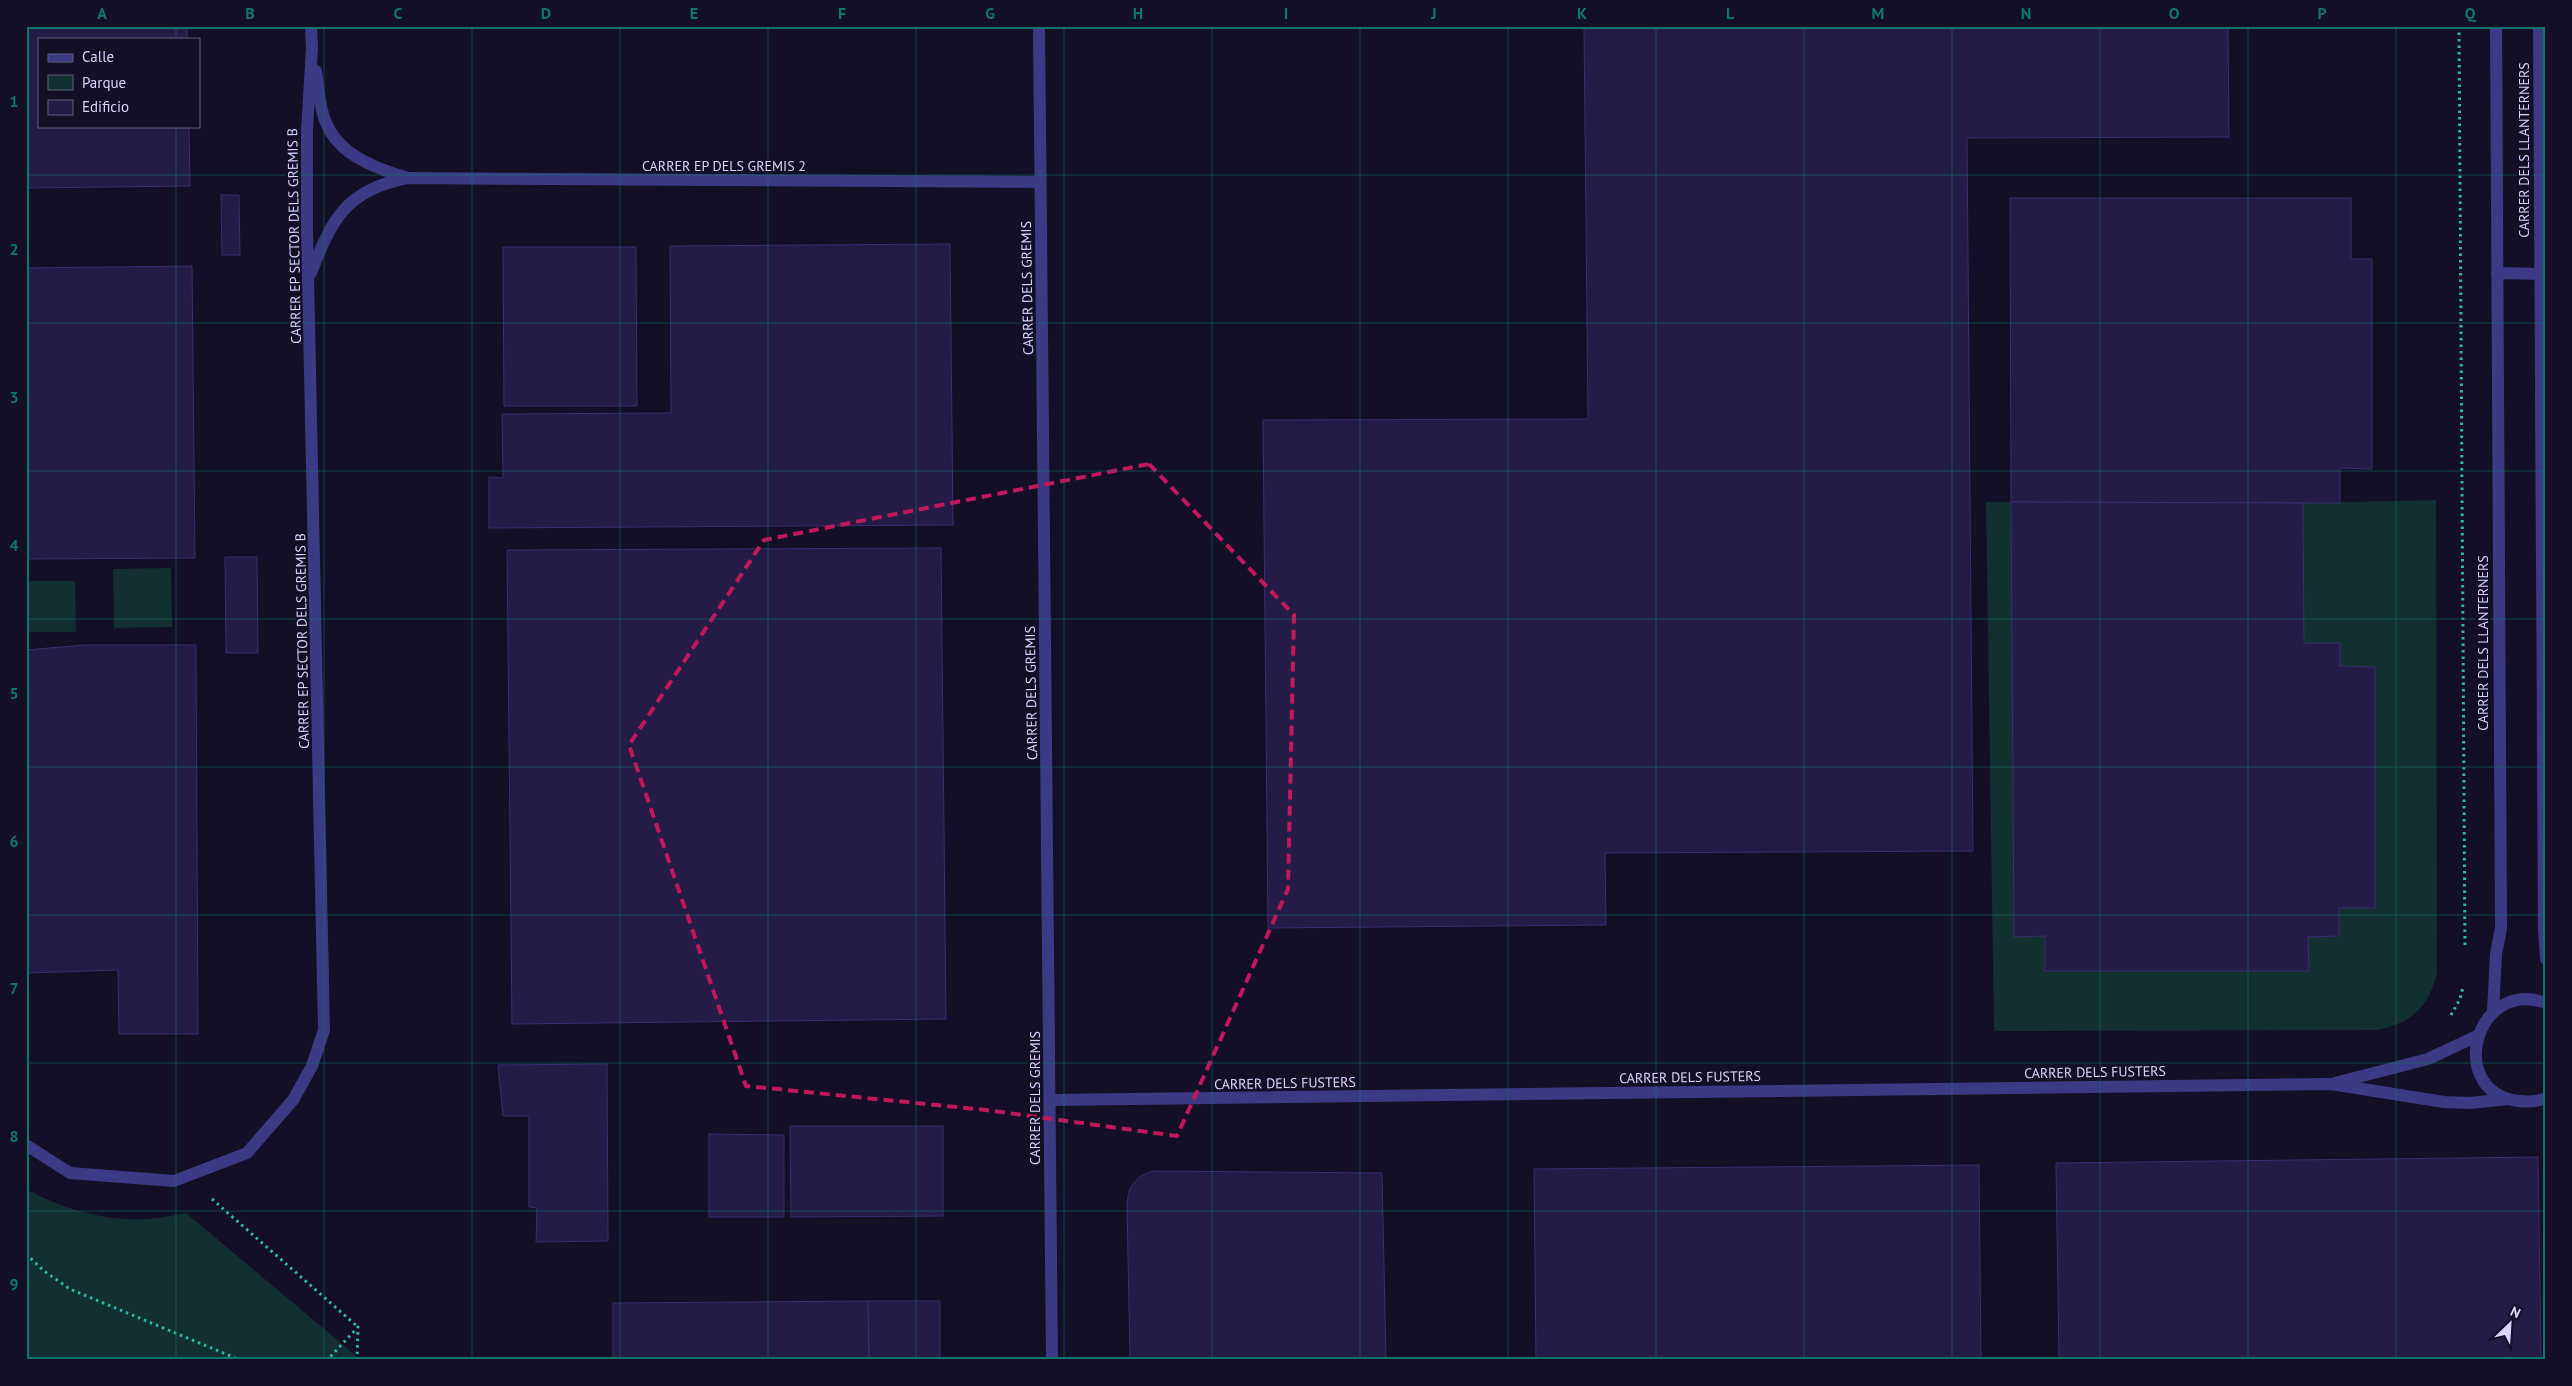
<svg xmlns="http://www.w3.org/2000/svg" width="2572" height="1386" font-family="'PT Sans',sans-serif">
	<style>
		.green { fill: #12302f }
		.building { fill: #241b47; stroke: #3b2d73 }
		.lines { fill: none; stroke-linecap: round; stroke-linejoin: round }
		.path { stroke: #2fb8b0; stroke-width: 3; stroke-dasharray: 2.5 4; stroke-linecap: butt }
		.minor { stroke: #3d3a85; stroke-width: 12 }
		.marked { fill: none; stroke: #c2185b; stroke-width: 4; stroke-dasharray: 10 6; stroke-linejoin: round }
		.grid { fill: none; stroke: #0f766e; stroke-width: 1; stroke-opacity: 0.55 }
		.labels { text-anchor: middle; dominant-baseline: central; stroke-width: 4.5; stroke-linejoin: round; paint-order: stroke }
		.street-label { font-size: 14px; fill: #d9d4ff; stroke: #130f26 }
		.neatline { fill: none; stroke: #0f766e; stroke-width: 2 }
		.grid-label { font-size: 16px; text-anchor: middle; font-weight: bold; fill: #0f766e }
	</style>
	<rect width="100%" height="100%" fill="#130f26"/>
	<g class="green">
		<path d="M2436,500L2437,973C2428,1008 2413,1022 2378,1030L1994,1031L1986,502L2303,503Z"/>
		<polygon points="171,568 172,627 114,628 113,569"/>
		<polygon points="26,581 75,581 76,632 26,632"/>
		<path d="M26,1189C62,1209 108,1222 148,1219C161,1218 174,1215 186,1213L361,1360H26Z"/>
	</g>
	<g class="building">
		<polygon points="26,26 187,26 187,39 39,39 39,126 189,126 190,186 26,188"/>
		<polygon points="1584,26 2228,26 2229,137 1967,138 1973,851 1605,853 1606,925 1268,928 1263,420 1588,419"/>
		<polygon points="221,195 239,195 240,255 222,255"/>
		<polygon points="2010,198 2351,198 2351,259 2372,259 2372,469 2340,468 2340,503 2011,502"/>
		<polygon points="950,244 953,525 489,528 489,477 503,478 502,414 671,413 670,246"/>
		<polygon points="503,247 636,247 637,406 504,406"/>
		<polygon points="192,266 195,558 26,559 26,268"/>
		<polygon points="2011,502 2303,503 2304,643 2340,643 2340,666 2375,667 2375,908 2339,908 2339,936 2308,937 2309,971 2045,971 2045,936 2014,937"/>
		<polygon points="941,548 946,1019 512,1024 507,550"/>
		<polygon points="225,557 257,557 258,653 226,653"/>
		<polygon points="84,645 196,645 198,1034 119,1034 118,970 26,973 26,650"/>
		<polygon points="607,1064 608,1241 536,1242 537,1208 529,1207 529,1116 503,1116 498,1065"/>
		<polygon points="790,1126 943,1126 943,1216 791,1217"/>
		<polygon points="709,1134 784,1135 784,1217 709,1217"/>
		<polygon points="2538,1157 2541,1360 2059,1360 2056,1163"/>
		<polygon points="1979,1165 1981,1360 1536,1360 1534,1169"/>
		<polygon points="1152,1171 1382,1173 1386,1360 1130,1360 1127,1202 1130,1188 1139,1177"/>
		<polygon points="868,1301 940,1301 940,1360 869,1360"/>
		<polygon points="868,1301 869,1360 613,1360 613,1303"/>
	</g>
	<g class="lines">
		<g class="path">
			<polyline points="2459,26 2465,948"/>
			<polyline points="2451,1015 2460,999 2463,987"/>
			<polyline points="212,1199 358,1327"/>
			<polyline points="26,1254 44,1271 70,1289 240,1360"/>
			<polyline points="325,1360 331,1356 358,1327 357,1360"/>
		</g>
		<g class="minor">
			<polyline points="1039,26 1052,1360"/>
			<polyline points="2539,26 2544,929 2546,959"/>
			<path d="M316,71C318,85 319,100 323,114C333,152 371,167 405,177"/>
			<path d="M311,273C332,219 346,190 407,178L1040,182"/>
			<polyline points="2497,273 2546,274"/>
			<path d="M2546,1003C2477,978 2447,1085 2512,1100C2523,1102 2535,1103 2546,1098"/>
			<polyline points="2493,1012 2496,954 2501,928 2496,26"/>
			<polyline points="2335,1083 2428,1059 2477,1036"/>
			<polyline points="1050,1100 2331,1084 2444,1102 2470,1103 2508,1099"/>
			<polyline points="26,1145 70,1173 174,1181 247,1153 293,1100 312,1066 324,1030 307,230 307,130 312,48 311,26"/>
		</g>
	</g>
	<path class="marked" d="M1149,464L1294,615L1288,889L1177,1136L986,1110L746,1086L629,745L764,540Z"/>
	<path class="grid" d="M176,26V39M324,26V1360M472,26V1360M620,26V1360M768,26V1360M916,26V1360M1064,26V1360M1212,26V1360M1360,26V1360M1508,26V1360M1656,26V1360M1804,26V1360M1952,26V1360M2100,26V1360M2248,26V1360M2396,26V1360M176,126V1360M26,175H2546M26,323H2546M26,471H2546M26,619H2546M26,767H2546M26,915H2546M26,1063H2546M26,1211H2546"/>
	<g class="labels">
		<g class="street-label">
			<text transform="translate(2524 150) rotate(-90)">CARRER DELS LLANTERNERS</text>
			<text x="724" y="166">CARRER EP DELS GREMIS 2</text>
			<text transform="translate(294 236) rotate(-91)">CARRER EP SECTOR DELS GREMIS B</text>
			<text transform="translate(1027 288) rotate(-91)">CARRER DELS GREMIS</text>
			<text transform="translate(302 641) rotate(-91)">CARRER EP SECTOR DELS GREMIS B</text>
			<text transform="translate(2483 643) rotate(-90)">CARRER DELS LLANTERNERS</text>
			<text transform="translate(1031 693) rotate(-91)">CARRER DELS GREMIS</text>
			<text transform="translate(2095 1072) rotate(-1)">CARRER DELS FUSTERS</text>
			<text transform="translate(1690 1077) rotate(-1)">CARRER DELS FUSTERS</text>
			<text transform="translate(1285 1083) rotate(-1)">CARRER DELS FUSTERS</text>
			<text transform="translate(1035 1098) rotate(-90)">CARRER DELS GREMIS</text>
		</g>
	</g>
	<rect width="2572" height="1386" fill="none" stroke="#130f26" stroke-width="55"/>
	<rect x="38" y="38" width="162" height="90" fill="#130f26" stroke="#625e7d"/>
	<rect x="48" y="54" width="25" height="8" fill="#3d3a85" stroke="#625e7d"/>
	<text x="82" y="62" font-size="15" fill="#d9d4ff">Calle</text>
	<rect x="48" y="75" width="25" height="15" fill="#12302f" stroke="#625e7d"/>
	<text x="82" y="88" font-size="15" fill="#d9d4ff">Parque</text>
	<rect x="48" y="100" width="25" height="15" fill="#241b47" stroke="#625e7d"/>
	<text x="82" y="112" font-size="15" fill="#d9d4ff">Edificio</text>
	<g transform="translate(2510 1324) rotate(25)" stroke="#130f26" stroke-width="4" paint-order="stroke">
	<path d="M0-4L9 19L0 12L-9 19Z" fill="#d9d4ff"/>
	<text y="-8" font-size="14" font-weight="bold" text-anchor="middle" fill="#d9d4ff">N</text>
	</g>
	<rect x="28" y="28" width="2516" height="1330" class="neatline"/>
	<g class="grid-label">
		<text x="102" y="19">A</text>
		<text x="250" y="19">B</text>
		<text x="398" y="19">C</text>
		<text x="546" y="19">D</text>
		<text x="694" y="19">E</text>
		<text x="842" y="19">F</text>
		<text x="990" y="19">G</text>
		<text x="1138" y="19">H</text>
		<text x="1286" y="19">I</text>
		<text x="1434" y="19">J</text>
		<text x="1582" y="19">K</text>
		<text x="1730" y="19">L</text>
		<text x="1878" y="19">M</text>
		<text x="2026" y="19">N</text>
		<text x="2174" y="19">O</text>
		<text x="2322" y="19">P</text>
		<text x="2470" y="19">Q</text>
		<text x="14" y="107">1</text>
		<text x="14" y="255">2</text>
		<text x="14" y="403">3</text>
		<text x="14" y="551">4</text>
		<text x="14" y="699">5</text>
		<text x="14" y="847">6</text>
		<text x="14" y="994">7</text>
		<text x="14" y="1142">8</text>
		<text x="14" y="1290">9</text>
	</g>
</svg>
